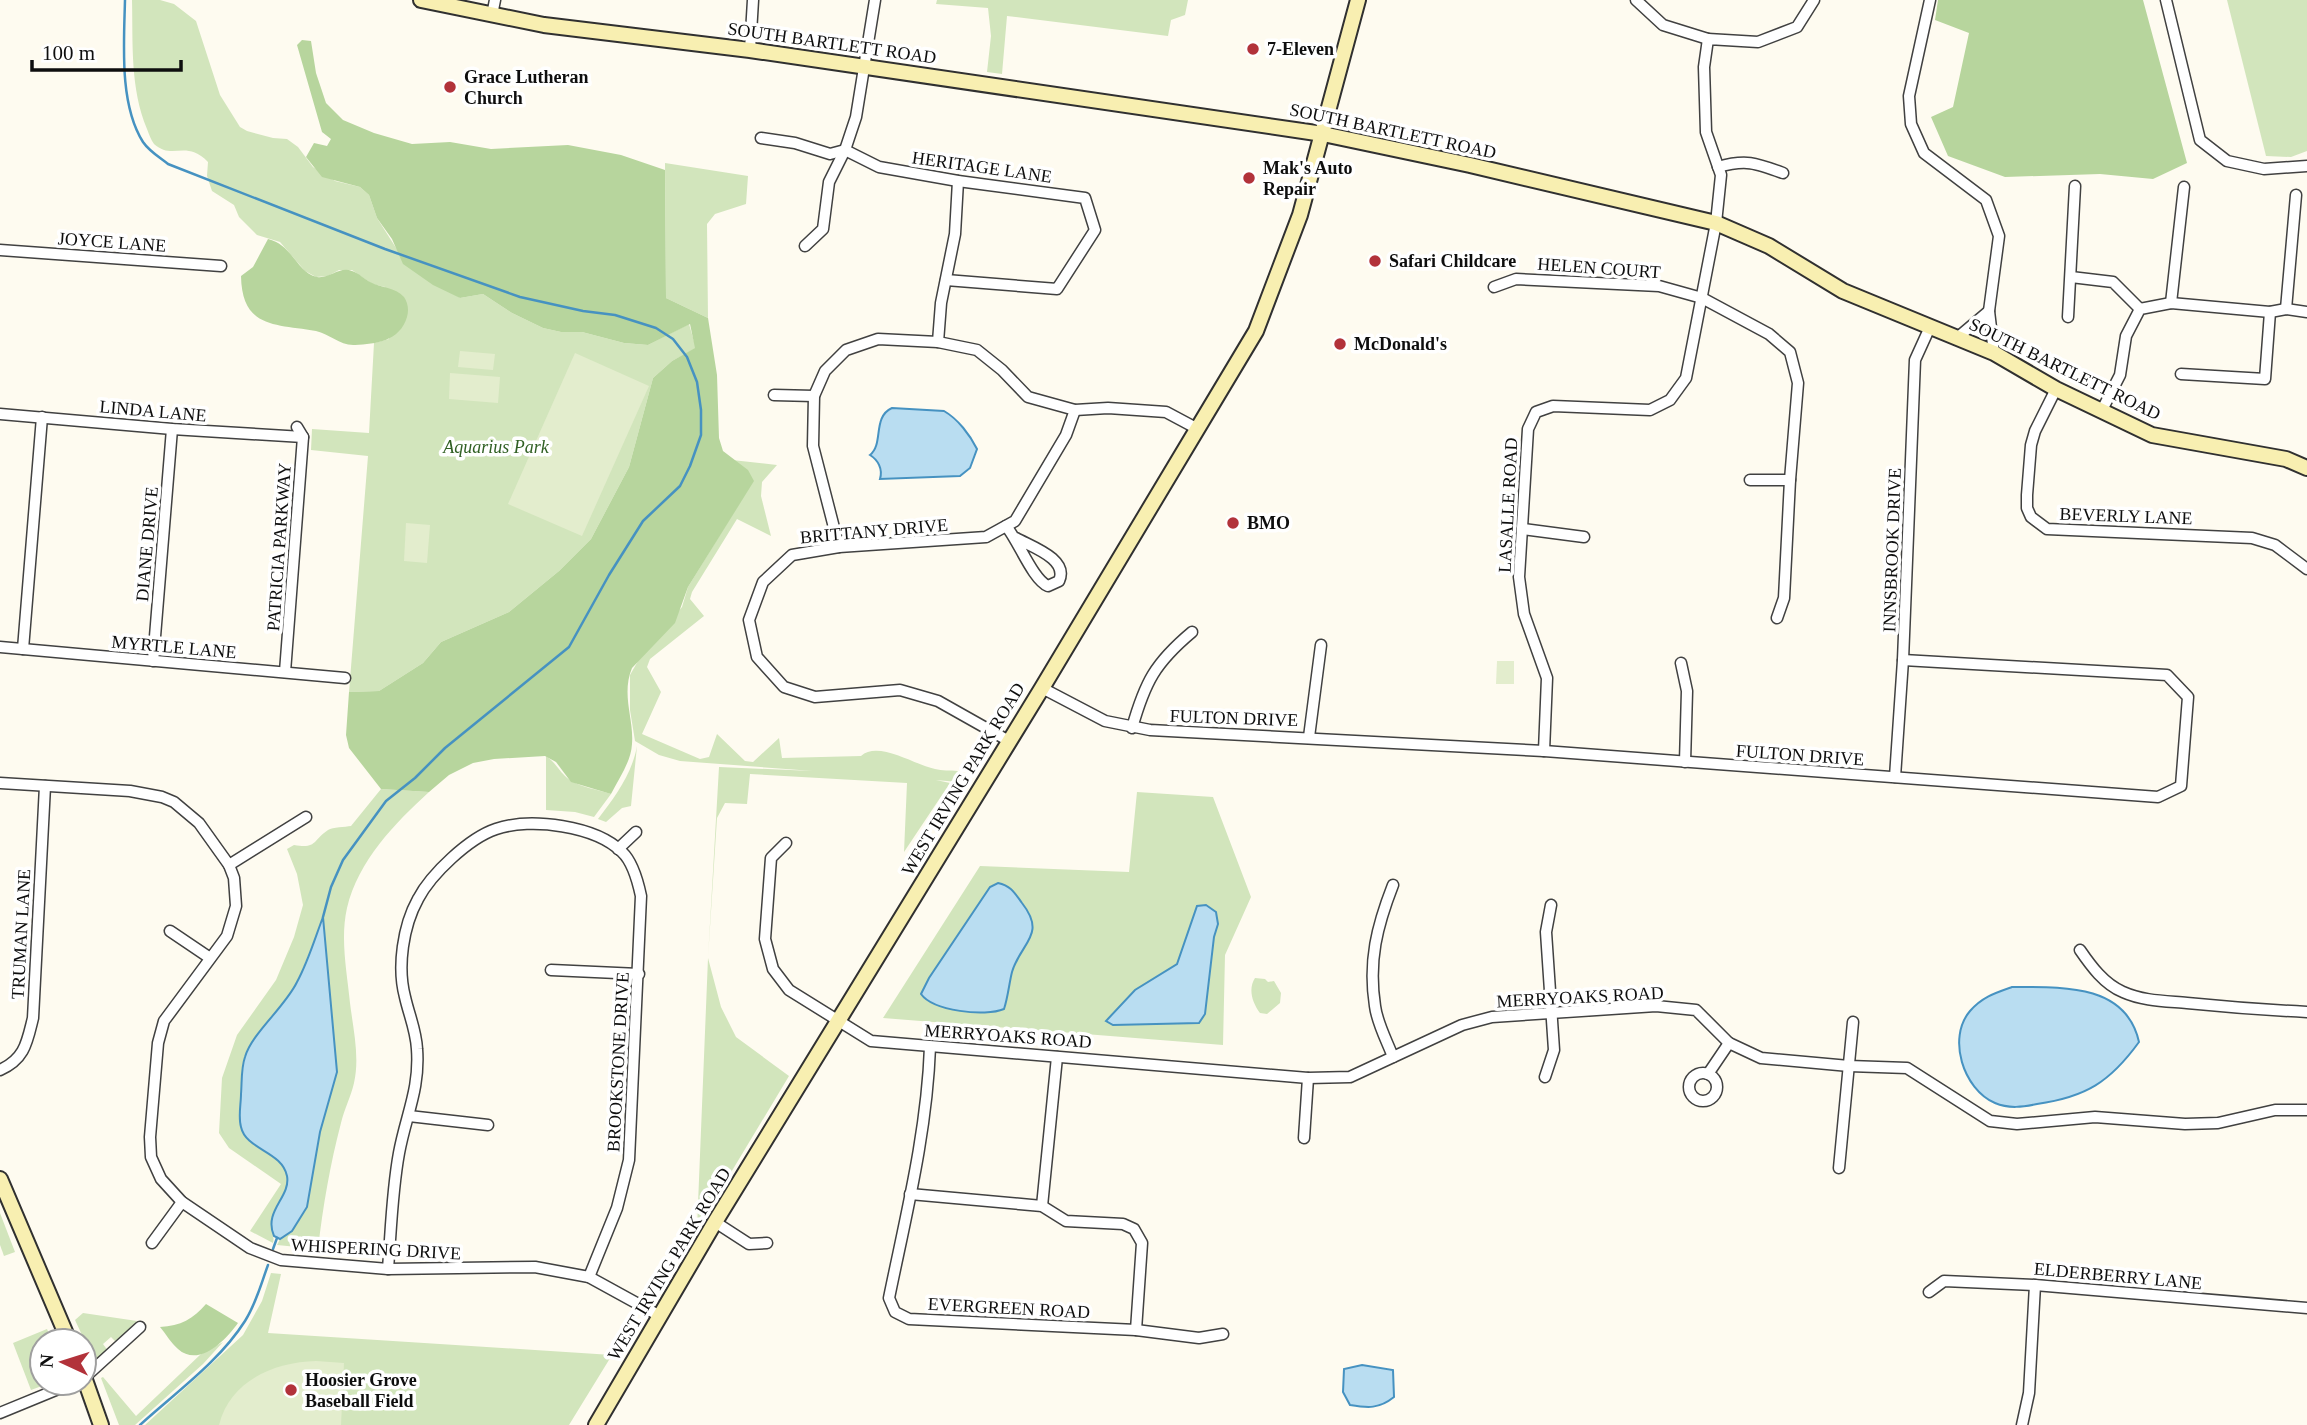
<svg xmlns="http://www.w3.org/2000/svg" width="2307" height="1425" font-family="'Times New Roman',serif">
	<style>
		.green { fill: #d2e5bc }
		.forest { fill: #b7d59d }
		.pitch { fill: #e3edcd }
		.water { fill: #b9ddf1; stroke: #4692c1; stroke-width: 2 }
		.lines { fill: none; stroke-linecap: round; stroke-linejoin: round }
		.stream { stroke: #4692c1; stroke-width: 2.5 }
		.street-casing { stroke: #414141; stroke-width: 13 }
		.secondary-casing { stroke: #303030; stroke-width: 18 }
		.street { stroke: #fff; stroke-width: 10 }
		.secondary { stroke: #f8efb1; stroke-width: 14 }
		.poi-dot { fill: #b2323a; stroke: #fff; stroke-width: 2.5 }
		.labels { text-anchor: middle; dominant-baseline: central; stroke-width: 7; stroke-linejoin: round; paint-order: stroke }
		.street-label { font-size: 18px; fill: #0e0e0e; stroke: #fff }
		.poi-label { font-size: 18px; font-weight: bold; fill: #0e0e0e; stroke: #fff; text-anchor: start }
		.park-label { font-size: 18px; font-style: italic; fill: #316024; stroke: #fff }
	</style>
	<rect width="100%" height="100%" fill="#fefbf0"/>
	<g class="green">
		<path d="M132,0H160L174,4L196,21L220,95L240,127L247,131L273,138L287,139L298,147L313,167L335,181L360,187L369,195L377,218L398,251L460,298L483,294L512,313L543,328L561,332H582L624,343L648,345L689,324L696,348L672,361L653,378L629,467L591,539L559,571L509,612L441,642L423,663L379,691L349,692L368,456L311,450L312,429L369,433L374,343L389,339L385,287L372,284L352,270H339L328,276L316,277L305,271L280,242L257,235L239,217L234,205L212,191L207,176L208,162C185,139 173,161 154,144C151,140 149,134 147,129C130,88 133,44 132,0Z"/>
		<polygon points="937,0 1188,0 1185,15 1171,20 1168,36 1007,16 1002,74 987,72 991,36 988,8 936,4"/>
		<polygon points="2227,0 2307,0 2307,151 2291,157 2266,156"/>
		<polygon points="665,163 748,176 746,204 715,214 707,224 708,318 666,298"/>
		<path d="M732,460L777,465L762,482L761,496L771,536L737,519L692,592L690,599L704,616L650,659L647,667L661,692L642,734L700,759L709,757L717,734L745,761L753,762L779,738L782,758L861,756C878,740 915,765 935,769C942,771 950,770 958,771V782L936,780L950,783L904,852L907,783L750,774L747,804L725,803L717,818L708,958L721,1007L736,1037L789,1076L697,1229L708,958L719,767L813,771L680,761L659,755L635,741L630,710V675L638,661L682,607L688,587L753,481Z"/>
		<path d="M637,746L631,806L622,808L606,822L598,819C615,797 632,774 637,746Z"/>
		<path d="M546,756C555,762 557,768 565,776C576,787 597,789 611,794L594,817L575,812L546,810Z"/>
		<path d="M381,789L429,792C395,823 358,861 347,908C340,939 347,972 350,1003C353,1028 360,1057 354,1083C351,1096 344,1110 341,1123C330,1165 323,1206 318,1249L277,1245L280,1239L287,1235L337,1072L323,919L297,983L282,1005L246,1137C261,1149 298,1165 285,1190C280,1201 274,1209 272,1221C270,1229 275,1235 273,1243L250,1231L281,1184L229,1148L219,1133L222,1078L237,1035L276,980L294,937L303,905L297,874L287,849L294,845C317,849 312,841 328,830C333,827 345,827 351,826Z"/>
		<polygon points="1137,792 1213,797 1251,897 1225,955 1223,1045 883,1018 980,866 1129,872"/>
		<path d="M1255,978L1265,979L1268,982L1274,981L1281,993L1280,1003L1267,1014L1260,1013C1252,1002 1248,989 1255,978Z"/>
		<polygon points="0,1213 15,1252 4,1256 0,1245"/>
		<polygon points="271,1273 281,1274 268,1333 612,1355 569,1425 145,1425 243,1335 262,1301"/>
		<polygon points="83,1313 137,1321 116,1342 111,1337 103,1344 108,1351 95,1363 75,1320"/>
		<polygon points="47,1329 52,1341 42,1341 42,1383 50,1383 31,1390 13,1343"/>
		<polygon points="223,1342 203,1364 135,1425 119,1425 101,1378 103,1377 136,1416 201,1354"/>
	</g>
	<g class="forest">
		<polygon points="1938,0 2143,0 2187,163 2153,179 2100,174 2005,177 1948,156 1931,117 1953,107 1969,33 1935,20"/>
		<path d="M302,40L311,41L316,73L326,103L343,120L374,133L412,144L450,142L491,149L568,145L621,155L665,170L666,298L708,318L717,375L719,438L723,451L748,470L754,481L688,587L675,623L632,668C621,695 634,718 632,744C631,762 619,778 611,794L571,782L556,762L545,756L494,759L473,763L449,775L429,792L381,789L349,748L346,735L349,692L379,691L423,663L441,642L509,612L559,571L591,539L629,467L653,378L672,361L695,348L690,324L648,345L624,343L582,332H561L543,328L512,313L483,294L460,298L433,285L403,264L392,239L377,218L369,195L360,187L322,177L306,157L314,143L327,146L331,139L322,132L297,45Z"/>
		<path d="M268,239C293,245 297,273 317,277C330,279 339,266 352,271C359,273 364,279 370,282C381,288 395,287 404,297C408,303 409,310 407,317C400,341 376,344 355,345C340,346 330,334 316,331C276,324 242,329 241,276L253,267Z"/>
		<path d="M206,1304L238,1323C226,1340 199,1368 178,1349C171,1343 166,1334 160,1327C181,1326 193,1319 206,1304Z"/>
	</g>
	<g class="pitch">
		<polygon points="460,351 495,354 493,370 458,367"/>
		<polygon points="575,353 649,386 582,536 508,504"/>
		<polygon points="450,373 500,377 498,403 449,399"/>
		<polygon points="406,523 430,525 427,563 404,561"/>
		<polygon points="1497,661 1514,661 1514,684 1496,684"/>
		<path d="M316,1361L344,1363L341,1425H219C230,1381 274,1362 316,1361Z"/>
	</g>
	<g class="water">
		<path d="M892,408L944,411C958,419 970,435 977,449L970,468L960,476L880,479C883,469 878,460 870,455C884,444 872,417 892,408Z"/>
		<path d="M998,883C1011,886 1014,892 1022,903C1047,935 1021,942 1012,972C1009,984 1008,997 1004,1009C985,1017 933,1011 921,994L929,978L990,887Z"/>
		<polygon points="1206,905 1216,912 1218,924 1214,937 1205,1014 1199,1023 1113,1025 1106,1021 1135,990 1177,964 1197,906"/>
		<path d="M323,917L337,1072L320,1132L307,1207L292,1231L280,1239L274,1236C263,1211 291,1197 287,1176C282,1151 246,1150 241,1127C238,1117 241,1104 241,1094C242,1082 241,1068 245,1057C252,1033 285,1007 297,982C308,962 315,938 323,917Z"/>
		<path d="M2012,987C2060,987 2126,983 2139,1042C2110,1082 2086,1097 2037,1104C2023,1107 2009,1109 1995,1103C1963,1089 1947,1038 1970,1011C1982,997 1995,993 2012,987Z"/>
		<path d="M1362,1365L1393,1370L1394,1397C1379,1409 1368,1408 1350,1405L1343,1392L1344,1369Z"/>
	</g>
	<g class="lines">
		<g class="stream">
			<path d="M125,0C124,43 119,104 143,142C149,151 159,157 168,164L385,249L520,297L583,311L615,315L656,328L673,339L687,357L697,382L701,410V435L690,466L680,486L643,521L609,575L569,647L445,748L415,778L386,801L343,860L331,887L323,917"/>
			<polyline points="273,1249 277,1238"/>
			<path d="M140,1425C175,1393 219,1362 245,1321C256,1304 261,1284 268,1265"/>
		</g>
		<defs>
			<g id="street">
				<polyline points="1636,0 1663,25 1708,39"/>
				<polyline points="1930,0 1909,96 1911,124 1924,153 1986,200 1999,236 1989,311 1994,353"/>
				<polyline points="2166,0 2200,140 2227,161 2264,169 2307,166"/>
				<polyline points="492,15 495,0"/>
				<polyline points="750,50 753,0"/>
				<polyline points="761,138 795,143 830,154 845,150 879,167 958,181 1085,198 1095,230 1057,289 946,280"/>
				<path d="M1718,167C1746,159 1756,163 1783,173"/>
				<polyline points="805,246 823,229 829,182 845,150 856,117 875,0"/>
				<polyline points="0,250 221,266"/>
				<polyline points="2071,277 2113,282 2140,309"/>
				<polyline points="1494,287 1516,279 1659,286 1702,298 1769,334 1790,352 1798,383 1790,480 1784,598 1777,618"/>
				<polyline points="2171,303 2184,187"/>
				<polyline points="2286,309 2296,195"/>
				<polyline points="2068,317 2075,186"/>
				<polyline points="1957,338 1989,311"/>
				<polyline points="938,342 941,303 955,234 958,181"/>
				<polyline points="2181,374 2265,379 2270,312"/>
				<polyline points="2056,389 2035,431 2031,445 2027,495 2027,508 2031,517 2047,529 2252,538 2275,545 2307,569"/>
				<polyline points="774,395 814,396"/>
				<polyline points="2102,410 2120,375 2126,336 2140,309 2171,303 2270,312 2286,309 2307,312"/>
				<polyline points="0,414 172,429 303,437"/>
				<polyline points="1750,480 1790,480"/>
				<path d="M1006,526C1018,540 1033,580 1048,586L1059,581C1069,559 1032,547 1016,538"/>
				<polyline points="1523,529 1584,537"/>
				<polyline points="839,547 813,446 814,396 825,371 846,350 878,339 938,342 977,350 1002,370 1028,397 1075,410 1108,408 1166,412 1196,428"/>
				<polyline points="0,647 345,678"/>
				<polyline points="23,649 42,417"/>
				<polyline points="153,661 172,429"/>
				<polyline points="1681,663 1687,691 1685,762"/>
				<polyline points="285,672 303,437 297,427"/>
				<polyline points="1042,688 1105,721 1150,730 1544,751 2158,797 2181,786 2188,697 2167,675 1903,660"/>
				<path d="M1132,728C1145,682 1155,663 1192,632"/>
				<polyline points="1309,737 1321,645"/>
				<polyline points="1009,741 938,701 900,690 815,697 784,687 757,657 749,620 763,582 792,555 839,547 986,537 1015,521 1066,435 1075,410"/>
				<polyline points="1544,751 1547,678 1524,614 1519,577 1528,429 1536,412 1553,406 1650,410 1670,400 1686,378 1716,223 1721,175 1706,132 1704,67 1708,39 1758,42 1797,27 1814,0"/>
				<polyline points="1895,777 1903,660 1915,360 1930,327"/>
				<polyline points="0,783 130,791 162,797 174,802 199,823 229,865 234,878 236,906 227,936 164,1021 158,1043 150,1137 151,1157 161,1179 182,1202 250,1248 281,1260 388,1269 535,1267 589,1277 660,1316"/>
				<polyline points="786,843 771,858 765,939 773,969 789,990 871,1041 1308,1078 1350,1077 1462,1025 1492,1017 1656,1006 1696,1010 1729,1043 1761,1058 1849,1066 1907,1068 1990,1121 2017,1124 2095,1117 2185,1124 2218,1123 2275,1110 2307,1110"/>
				<polyline points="618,849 636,832"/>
				<polyline points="229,865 306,817"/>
				<path d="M1393,885C1377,926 1368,961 1375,1006C1377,1023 1387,1041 1393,1057"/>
				<polyline points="170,931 210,958"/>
				<path d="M2080,950C2091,966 2104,984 2123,992C2143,1001 2165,1001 2187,1003C2227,1007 2267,1010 2307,1012"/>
				<polyline points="551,970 639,974"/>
				<path d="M930,1047C927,1132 906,1215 889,1298L895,1312L909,1319L1136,1330L1199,1338L1223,1334"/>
				<path d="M0,1070C25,1059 27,1042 33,1018L45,786"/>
				<circle cx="1703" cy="1087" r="14"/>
				<polyline points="1708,1074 1729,1043"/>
				<polyline points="1545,1077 1554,1050 1546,932 1551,905"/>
				<polyline points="409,1116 488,1125"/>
				<polyline points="1304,1138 1308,1078"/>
				<polyline points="1839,1168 1853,1022"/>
				<polyline points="910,1194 1042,1206 1066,1221 1123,1224 1134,1229 1142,1243 1136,1330"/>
				<polyline points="1042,1206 1057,1057"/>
				<polyline points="715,1222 749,1244 767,1243"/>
				<polyline points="152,1243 182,1202"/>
				<path d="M388,1269C391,1230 392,1191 399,1153C406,1115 420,1089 417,1049C416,1030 409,1015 405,997C397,967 403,926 418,899C431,874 469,838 496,829C531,817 596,826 622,852C633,862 638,882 641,896L629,1160L617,1208L589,1277"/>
				<polyline points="1929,1292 1944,1281 2035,1285 2307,1308"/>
				<polyline points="84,1378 140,1327"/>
				<polyline points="0,1413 73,1383"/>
				<polyline points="2022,1425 2029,1393 2035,1285"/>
			</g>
			<g id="secondary">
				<polyline points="421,0 544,25 750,50 1323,134 1470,165 1716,223 1769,246 1843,291 1994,353 2056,389 2152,435 2286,459 2307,468"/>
				<polyline points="0,1179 69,1341"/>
				<polyline points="84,1377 101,1425"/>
				<polyline points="596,1425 715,1222 1042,688 1256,331 1300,215 1358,0"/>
			</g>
		</defs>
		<use href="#street" class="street-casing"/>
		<use href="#secondary" class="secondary-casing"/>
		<use href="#street" class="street"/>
		<use href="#secondary" class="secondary"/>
	</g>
	<g class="poi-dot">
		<circle cx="1253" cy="49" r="7"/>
		<circle cx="450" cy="87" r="7"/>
		<circle cx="1249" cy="178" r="7"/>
		<circle cx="1375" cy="261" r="7"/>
		<circle cx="1340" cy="344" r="7"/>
		<circle cx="1233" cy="523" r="7"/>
		<circle cx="291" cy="1390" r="7"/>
	</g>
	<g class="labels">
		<g class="street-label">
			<text transform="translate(832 43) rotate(8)">SOUTH BARTLETT ROAD</text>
			<text transform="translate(1393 131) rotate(12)">SOUTH BARTLETT ROAD</text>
			<text transform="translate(982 167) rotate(8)">HERITAGE LANE</text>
			<text transform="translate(112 242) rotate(4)">JOYCE LANE</text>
			<text transform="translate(1599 268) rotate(4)">HELEN COURT</text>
			<text transform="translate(2065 369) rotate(26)">SOUTH BARTLETT ROAD</text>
			<text transform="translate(153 411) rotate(5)">LINDA LANE</text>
			<text transform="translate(1508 505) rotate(-87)">LASALLE ROAD</text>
			<text transform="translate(2126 516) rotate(2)">BEVERLY LANE</text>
			<text transform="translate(874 531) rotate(-5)">BRITTANY DRIVE</text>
			<text transform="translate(147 544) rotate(-85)">DIANE DRIVE</text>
			<text transform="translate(279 547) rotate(-86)">PATRICIA PARKWAY</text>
			<text transform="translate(1892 550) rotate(-88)">INNSBROOK DRIVE</text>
			<text transform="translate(174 647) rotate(5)">MYRTLE LANE</text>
			<text transform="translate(1234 718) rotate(2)">FULTON DRIVE</text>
			<text transform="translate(1800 755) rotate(4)">FULTON DRIVE</text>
			<text transform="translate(963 779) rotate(-59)">WEST IRVING PARK ROAD</text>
			<text transform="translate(21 934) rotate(-87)">TRUMAN LANE</text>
			<text transform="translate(1580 997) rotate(-3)">MERRYOAKS ROAD</text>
			<text transform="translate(1008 1036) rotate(4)">MERRYOAKS ROAD</text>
			<text transform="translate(618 1062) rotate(-87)">BROOKSTONE DRIVE</text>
			<text transform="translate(376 1249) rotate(3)">WHISPERING DRIVE</text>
			<text transform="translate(669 1264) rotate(-59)">WEST IRVING PARK ROAD</text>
			<text transform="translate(2118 1276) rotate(5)">ELDERBERRY LANE</text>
			<text transform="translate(1009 1308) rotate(3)">EVERGREEN ROAD</text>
		</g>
		<g class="poi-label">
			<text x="1267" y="49">7-Eleven</text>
			<text x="464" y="77">Grace Lutheran<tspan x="464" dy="21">Church</tspan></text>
			<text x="1263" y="168">Mak's Auto<tspan x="1263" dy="21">Repair</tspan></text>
			<text x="1389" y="261">Safari Childcare</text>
			<text x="1354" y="344">McDonald's</text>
			<text x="1247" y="523">BMO</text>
			<text x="305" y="1380">Hoosier Grove<tspan x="305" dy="21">Baseball Field</tspan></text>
		</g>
		<g class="park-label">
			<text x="496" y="447">Aquarius Park</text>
		</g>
	</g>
	<g transform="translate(63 1362) rotate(274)"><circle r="33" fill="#ffffff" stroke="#9f9f9f" stroke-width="2"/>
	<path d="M0-5L12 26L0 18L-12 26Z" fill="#b2323a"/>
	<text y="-10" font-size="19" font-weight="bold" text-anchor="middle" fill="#0e0e0e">N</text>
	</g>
	<path d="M32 60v10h149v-10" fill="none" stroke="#0e0e0e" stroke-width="3.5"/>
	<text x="42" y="60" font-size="21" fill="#0e0e0e" stroke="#ffffff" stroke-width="5" paint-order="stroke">100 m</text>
</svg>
